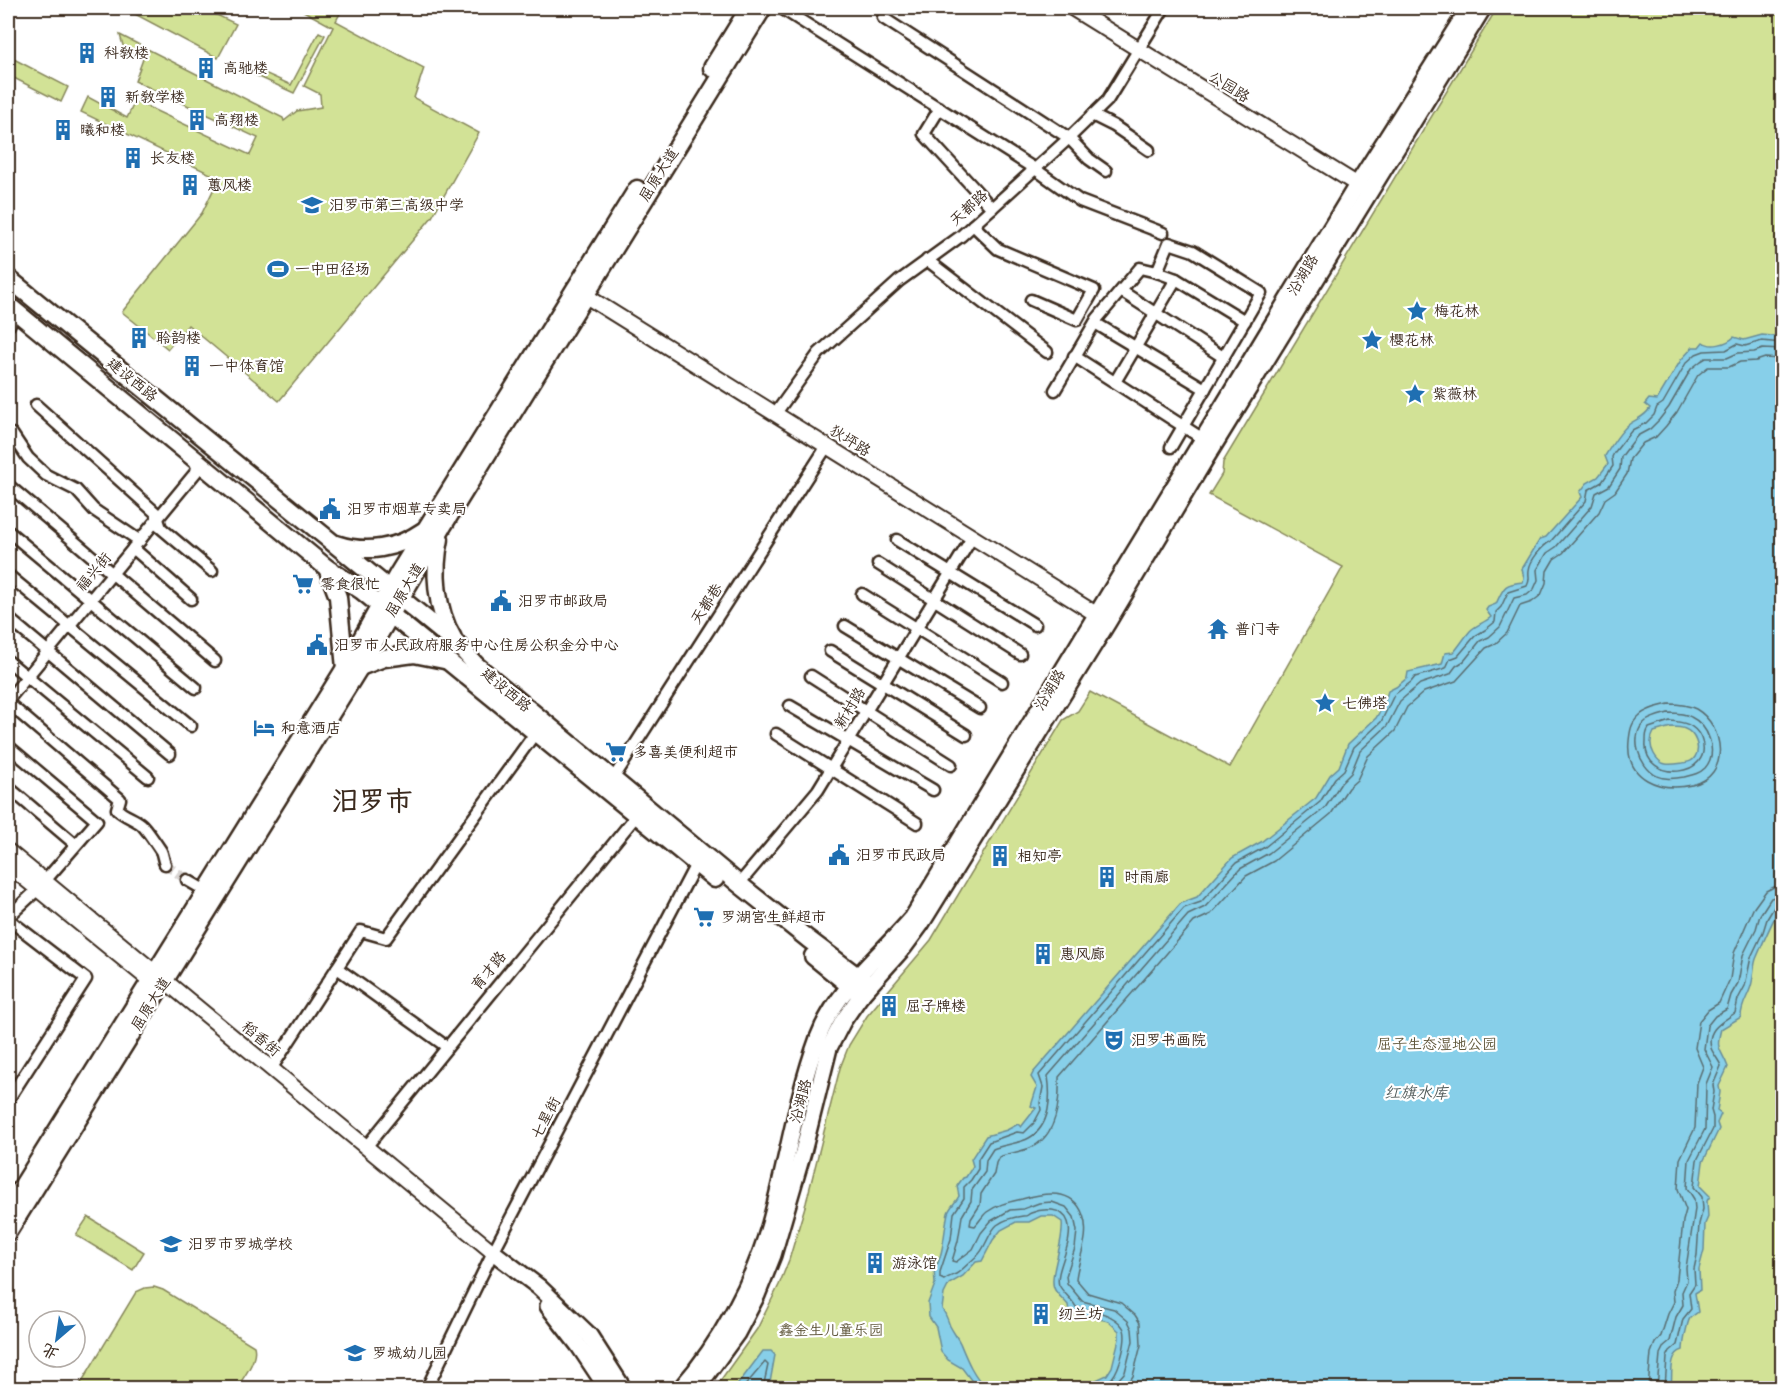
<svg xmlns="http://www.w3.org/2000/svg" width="1790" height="1396" font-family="Pangolin,'LXGW WenKai TC',sans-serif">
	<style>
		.green { fill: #d2e296; stroke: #86865a; stroke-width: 1.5 }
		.water { fill: #87cfe9; stroke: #698d98; stroke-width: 1.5; fill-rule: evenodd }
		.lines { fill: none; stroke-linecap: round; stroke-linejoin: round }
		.shore { stroke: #596c6f; stroke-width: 1.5 }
		.minor-tunnel { stroke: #d8d4d2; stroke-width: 10; stroke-dasharray: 10 5; stroke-linecap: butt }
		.minor-casing { stroke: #3b2a1e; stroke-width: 15 }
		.tertiary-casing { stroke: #3b2a1e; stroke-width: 18 }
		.secondary-casing { stroke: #3b2a1e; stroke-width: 20 }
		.primary-casing { stroke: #3b2a1e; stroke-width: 21 }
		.minor { stroke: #fff; stroke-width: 10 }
		.tertiary { stroke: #fff; stroke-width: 14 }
		.secondary { stroke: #fff; stroke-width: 15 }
		.primary { stroke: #fff; stroke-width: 16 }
		.labels { text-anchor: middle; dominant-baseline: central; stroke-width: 4.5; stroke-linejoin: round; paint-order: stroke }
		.poi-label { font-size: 15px; fill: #3b2a1e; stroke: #fff; text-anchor: start }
		.street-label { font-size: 15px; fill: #3b2a1e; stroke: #fff }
		.park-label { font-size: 15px; fill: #61583c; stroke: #fff }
		.water-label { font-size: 16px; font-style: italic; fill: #525c5b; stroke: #fff }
		.town-label { font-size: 27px; font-weight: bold; fill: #3b2a1e; stroke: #fff }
	</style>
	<rect width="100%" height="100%" fill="#fff"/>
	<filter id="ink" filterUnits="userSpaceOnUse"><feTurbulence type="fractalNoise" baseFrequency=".0167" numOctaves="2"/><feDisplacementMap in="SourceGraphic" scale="12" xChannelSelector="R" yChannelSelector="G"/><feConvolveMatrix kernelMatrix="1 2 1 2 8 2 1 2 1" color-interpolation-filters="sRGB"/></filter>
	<g filter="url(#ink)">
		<g class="green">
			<polygon points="136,8 202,8 236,24 218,58 133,13"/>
			<polygon points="298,8 343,8 336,21 424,68 414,98 479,133 432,217 279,401 188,325 168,349 122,312 202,213 219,178 81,112 88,97 127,118 135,101 250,155 258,138 135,81 143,59 124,49 120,35 283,118 284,121 297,111 321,107 320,94 304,86 333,27"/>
			<polygon points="1497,8 1782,8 1782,1388 715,1388 757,1329 779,1285 789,1260 806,1203 840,1068 849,1045 867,1016 931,940 1063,720 1078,711 1090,692 1230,767 1343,567 1209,495 1222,474 1223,462"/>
			<polygon points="319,32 325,35 294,93 244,70 247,65 291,85"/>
			<polygon points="8,56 68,87 61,102 8,75"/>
			<polygon points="88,1217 144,1252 133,1270 76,1235"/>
			<path d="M154,1287L163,1290L254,1346C258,1360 244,1376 237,1388H78L136,1292L145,1288Z"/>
		</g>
		<g class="water">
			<path d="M1762,335L1782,337V904C1772,921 1764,940 1756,959C1753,968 1754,977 1751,986C1748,997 1741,1004 1741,1017L1721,1029C1715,1051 1721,1048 1728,1067L1719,1086L1720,1092L1717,1111L1721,1114L1717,1123L1719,1129L1703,1162L1700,1186L1710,1196L1707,1201L1708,1217L1705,1224L1704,1250L1699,1269L1700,1290L1695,1293L1698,1312C1697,1313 1691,1317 1690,1318C1687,1323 1683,1344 1683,1350C1668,1354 1673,1375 1671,1388H1061L1094,1381L1107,1375L1112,1367L1119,1339V1331L1108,1321L1069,1312L1068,1305C1064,1300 1058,1295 1055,1290C1047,1278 1065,1242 1062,1222L1053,1216H1041L1029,1222H1016L1001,1230L993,1240L982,1261L976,1262L963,1276L949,1284L944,1294L942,1309C947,1315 947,1319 950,1326C953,1332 957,1337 960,1343C967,1360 973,1375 986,1388H977L962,1368L948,1360L941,1352L936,1327L929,1317L928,1303L935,1284L934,1269C944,1257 944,1229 948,1213C950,1207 956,1202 959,1196L957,1186L963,1178L966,1177L973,1166L971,1159L986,1136L1007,1130L1018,1124L1021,1127L1036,1108L1031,1106L1037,1087L1031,1077L1033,1073L1181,903L1197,897L1232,858L1261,842L1316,798L1330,775L1339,767L1348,744L1376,718L1384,704L1388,691L1396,687L1407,678L1408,672L1442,664L1445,653L1454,652C1460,645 1464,638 1470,631C1476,625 1484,623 1491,617L1486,610L1488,607L1496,604C1504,587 1503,584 1523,582L1524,578L1522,569L1540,539L1546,537L1582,497L1580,492L1587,483L1598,477L1608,464L1605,456C1611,446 1619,433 1628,425C1637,418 1644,418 1650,408L1645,404L1649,399L1657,400L1681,360L1693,347H1699L1703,342C1711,348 1727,344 1734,337L1744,340ZM1671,727C1675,727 1681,727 1685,729C1695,733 1701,748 1695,757C1692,762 1688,762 1683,763C1670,765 1661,767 1654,754C1650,747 1650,739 1654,732Z"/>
			<polygon points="763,1351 771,1351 775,1355 769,1388 735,1388"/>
		</g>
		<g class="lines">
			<g class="shore">
				<path d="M1669,704C1677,704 1688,705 1696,709C1725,726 1731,776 1692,785C1661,792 1625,780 1629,741C1630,731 1631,723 1639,716C1646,709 1659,706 1669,704Z"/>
				<path d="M1668,713C1675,713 1685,713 1691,717C1708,725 1719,752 1705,768C1699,774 1692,775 1684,777C1675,778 1666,780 1657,776C1639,767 1628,735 1646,721C1652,717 1661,715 1668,713Z"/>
				<path d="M1670,721C1683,722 1695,724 1701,738C1717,778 1642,785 1646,742C1646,736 1646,733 1649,728Z"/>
				<polyline points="743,1388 765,1362 768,1365 763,1388"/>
				<path d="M1086,1388C1096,1387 1105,1386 1112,1378C1119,1370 1130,1335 1122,1326C1111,1312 1092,1311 1076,1307C1072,1299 1063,1293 1059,1285C1054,1271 1075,1242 1068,1222C1063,1207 1043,1208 1031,1213C1026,1215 1029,1216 1023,1216C1014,1217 1005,1219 997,1225C988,1233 985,1250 977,1256C970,1261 963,1270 956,1274C951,1276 948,1277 944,1280L940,1278V1272L951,1239L954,1213L964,1198V1187L971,1180L978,1169V1159L989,1142L1017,1132L1024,1133L1034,1123L1041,1110L1040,1103L1043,1087L1039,1075L1184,908L1201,902L1236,863L1265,847L1320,802L1335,778L1344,770L1354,747L1381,722L1394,695L1411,682L1415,677L1446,668L1450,659L1458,656L1475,636L1485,630L1495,622L1496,612L1501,607L1508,592L1527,586C1531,579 1528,577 1529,570C1530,560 1542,546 1551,541L1586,501L1588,490L1602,482L1613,466L1612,457L1614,453L1632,430L1646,423L1654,415L1657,407L1663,403L1686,363L1696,354L1704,351L1726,350L1737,344L1745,346L1762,341L1782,343"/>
				<path d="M1111,1388L1125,1372L1133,1341L1132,1329L1128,1321L1114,1309L1082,1301L1067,1283L1066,1276L1075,1248L1077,1231L1074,1217L1066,1207L1052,1202L1039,1203L1023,1209L1010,1210L991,1221L981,1233L973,1249L956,1262L952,1261L958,1241L962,1216L971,1201L972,1190L985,1172L986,1160L993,1149C1002,1145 1021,1143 1029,1138C1051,1126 1051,1096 1048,1076L1188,915L1205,907L1240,869L1269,853L1325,808L1341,783L1351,773L1360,751L1387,726L1400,701L1420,684L1450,674L1456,666L1464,661L1480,641L1489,637L1500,627L1514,598L1527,595L1534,589L1538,580L1537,570L1547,553L1556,547L1592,506L1596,493L1609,486L1620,469L1621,457L1637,436L1650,429L1659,420L1669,407L1691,369L1701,361L1706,358H1727L1738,353L1754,352L1763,349L1782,350"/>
				<path d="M1125,1388L1133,1376L1141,1345L1140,1323L1135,1315L1121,1303L1088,1293L1076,1279C1078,1258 1091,1237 1083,1215C1073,1187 1043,1193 1022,1199C1009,1202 998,1204 987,1212C982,1216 979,1222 975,1226L970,1225L971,1219L980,1205L981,1194L994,1174L996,1163L999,1157C1009,1153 1020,1152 1030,1148C1057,1137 1060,1101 1059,1077L1194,922L1211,914L1246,876L1274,861L1331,814L1348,788L1357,780L1368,756L1395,731L1407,707L1424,692L1456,681L1486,648L1495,644L1507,633L1520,606L1532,602L1541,595L1546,583L1547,571L1554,559L1563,553L1599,512L1605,499L1615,492L1627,474L1630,459L1643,443L1656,437L1666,426L1677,412L1698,375L1708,367H1729L1740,362L1756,361L1765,358L1782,359"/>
				<polyline points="1648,1388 1651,1353 1655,1343 1661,1336 1668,1314 1674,1302 1673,1291 1677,1279 1683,1221 1686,1210 1678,1189 1680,1159 1695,1128 1697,1083 1703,1067 1695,1048 1699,1021 1708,1010 1719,1003 1730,979 1734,953 1753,909 1766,891 1774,887 1782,886"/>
				<polyline points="1657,1388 1660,1354 1664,1346 1670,1341 1676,1317 1683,1305 1682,1292 1687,1281 1686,1268 1695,1209 1694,1199 1687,1188 1689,1160 1705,1129 1706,1084 1713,1067 1704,1049 1707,1026 1715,1016 1727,1009 1731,995 1738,983 1743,955 1756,929 1760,915 1771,898 1782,895"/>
				<path d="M1665,1388L1667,1357L1670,1351L1677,1345L1683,1319L1691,1309L1689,1293L1695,1284L1694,1269L1697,1255L1699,1224L1703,1209L1702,1197L1694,1187L1697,1160L1713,1129V1117L1711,1110L1714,1092L1713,1085L1721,1066C1719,1060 1713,1054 1711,1048C1706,1029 1722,1022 1735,1013L1738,999L1745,986L1751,957L1763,932L1767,919L1776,904L1782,902"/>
			</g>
			<polyline class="minor-tunnel" points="165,864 187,880"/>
			<defs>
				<g id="minor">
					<polyline points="781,8 1035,169 1080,201 1163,233"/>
					<polyline points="883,18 1069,138 1089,159 1106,171"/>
					<polyline points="940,108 924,134 992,208"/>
					<polyline points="1092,115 1114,126 1149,150"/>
					<polyline points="973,225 998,249 1094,290 1077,320 1031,300"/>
					<polyline points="927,260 1047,352"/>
					<polyline points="1157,272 1176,279 1245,321"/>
					<polyline points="1121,291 1223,357"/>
					<polyline points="1095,323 1205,389"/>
					<polyline points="1074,356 1203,439"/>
					<polyline points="1115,382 1176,279"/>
					<polyline points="1055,390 1097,319 1140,268 1157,272 1169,243 1193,251 1261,293 1171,447"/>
					<polyline points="36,405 156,513 161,528 212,571"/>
					<polyline points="776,413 819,353 899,281 961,236 1069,138 1107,101 1164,8"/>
					<polyline points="12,434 28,458 46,475 76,490 94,510 140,541"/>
					<polyline points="8,485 215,661"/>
					<polyline points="8,531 196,688"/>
					<polyline points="897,540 1035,625"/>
					<polyline points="133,548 191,599"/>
					<polyline points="878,564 1020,654"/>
					<polyline points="8,575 191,726"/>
					<polyline points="862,594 1002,682"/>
					<polyline points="8,618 170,754"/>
					<polyline points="845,626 980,708"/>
					<polyline points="830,651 966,735"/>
					<polyline points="8,661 148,777"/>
					<polyline points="811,676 951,765"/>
					<polyline points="8,700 196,472 198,461"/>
					<path d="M8,703L120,799L117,809C124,816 133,818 141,824C145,827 157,845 161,851C163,855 163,860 165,864"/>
					<polyline points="790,706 933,790"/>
					<polyline points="776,734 917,823"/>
					<polyline points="8,746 97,821 37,890 8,917"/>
					<polyline points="613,779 827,446"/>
					<polyline points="8,787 75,844"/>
					<polyline points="187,880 206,891"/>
					<polyline points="739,884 818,790 973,536"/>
					<polyline points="8,919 86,979 8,1100"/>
					<polyline points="337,968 447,1047"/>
					<polyline points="271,1069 361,931 386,938 536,732"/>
					<polyline points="366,1147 636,816"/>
					<polyline points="427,1388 493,1252 696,864"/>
				</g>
				<g id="tertiary">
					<polyline points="1072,8 1366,190"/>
					<polyline points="578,291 1104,619"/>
					<polyline points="8,324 13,310"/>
					<polyline points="8,851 493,1252"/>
					<polyline points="8,865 158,987"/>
				</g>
				<g id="secondary">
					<polyline points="493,1252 539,1287 589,1335 623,1388"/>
					<polyline points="548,1306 579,1346 607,1388"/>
					<path d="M681,1388C720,1344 754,1281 770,1224C787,1163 796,1098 818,1038C837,988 879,957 913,917L1357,185L1469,8"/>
					<polyline points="697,1388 737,1333 757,1295 773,1255 803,1152 829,1048 843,1021 861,995 904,947 921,924 1108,622 1206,458 1483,8"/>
				</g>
				<g id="primary">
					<polyline points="712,68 749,8"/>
					<polyline points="8,278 457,644 476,665 739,884 808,939 869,985"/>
					<polyline points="8,305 327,568 362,591 715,879"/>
					<path d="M440,539C433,570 436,610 453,638"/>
					<path d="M336,544C366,554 397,549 423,531"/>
					<polyline points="327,568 338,597 345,668"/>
					<polyline points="360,667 384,658 414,654 444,660"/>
					<polyline points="813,956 861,995"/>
					<polyline points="8,1209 345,668 399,572 637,189"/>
					<polyline points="8,1232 360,667 443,526 763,8"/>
				</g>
			</defs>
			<use href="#minor" class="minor-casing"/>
			<use href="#tertiary" class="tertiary-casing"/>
			<use href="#secondary" class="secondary-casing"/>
			<use href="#primary" class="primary-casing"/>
			<use href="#minor" class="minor"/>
			<use href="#tertiary" class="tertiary"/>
			<use href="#secondary" class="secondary"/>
			<use href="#primary" class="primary"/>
		</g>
	</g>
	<defs>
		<symbol id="building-bare" viewBox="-9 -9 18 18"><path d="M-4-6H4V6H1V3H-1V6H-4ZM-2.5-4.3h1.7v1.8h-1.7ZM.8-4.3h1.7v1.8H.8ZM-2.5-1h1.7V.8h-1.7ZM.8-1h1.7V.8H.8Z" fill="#1f6fb2" stroke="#fff" stroke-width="2.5" paint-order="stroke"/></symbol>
		<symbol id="school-bare" viewBox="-9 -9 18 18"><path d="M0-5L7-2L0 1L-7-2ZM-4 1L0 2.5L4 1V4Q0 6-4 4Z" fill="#1f6fb2" stroke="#fff" stroke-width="2.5" paint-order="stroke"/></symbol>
		<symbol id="stadium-bare" viewBox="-9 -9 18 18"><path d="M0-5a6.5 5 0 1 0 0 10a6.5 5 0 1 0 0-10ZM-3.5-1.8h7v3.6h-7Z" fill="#1f6fb2" stroke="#fff" stroke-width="2.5" paint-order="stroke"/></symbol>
		<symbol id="sight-bare" viewBox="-9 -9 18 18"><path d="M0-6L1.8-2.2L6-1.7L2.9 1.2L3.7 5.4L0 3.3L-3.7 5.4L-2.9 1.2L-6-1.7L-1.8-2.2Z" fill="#1f6fb2" stroke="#fff" stroke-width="2.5" paint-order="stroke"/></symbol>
		<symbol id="civic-bare" viewBox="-9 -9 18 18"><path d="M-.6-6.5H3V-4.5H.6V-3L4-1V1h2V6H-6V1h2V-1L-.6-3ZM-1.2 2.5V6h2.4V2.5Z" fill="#1f6fb2" stroke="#fff" stroke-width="2.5" paint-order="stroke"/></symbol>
		<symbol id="supermarket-bare" viewBox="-9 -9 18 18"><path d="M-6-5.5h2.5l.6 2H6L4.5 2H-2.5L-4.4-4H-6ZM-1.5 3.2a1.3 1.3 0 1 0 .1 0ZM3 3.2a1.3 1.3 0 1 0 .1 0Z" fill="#1f6fb2" stroke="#fff" stroke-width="2.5" paint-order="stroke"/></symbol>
		<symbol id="temple-bare" viewBox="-9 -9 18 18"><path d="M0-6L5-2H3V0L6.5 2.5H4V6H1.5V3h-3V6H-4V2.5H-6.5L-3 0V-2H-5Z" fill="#1f6fb2" stroke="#fff" stroke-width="2.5" paint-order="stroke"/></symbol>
		<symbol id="hotel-bare" viewBox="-9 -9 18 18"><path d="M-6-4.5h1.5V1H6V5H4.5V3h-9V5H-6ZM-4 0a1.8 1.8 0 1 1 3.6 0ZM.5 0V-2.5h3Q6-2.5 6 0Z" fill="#1f6fb2" stroke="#fff" stroke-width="2.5" paint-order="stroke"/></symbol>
		<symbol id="theatre-bare" viewBox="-9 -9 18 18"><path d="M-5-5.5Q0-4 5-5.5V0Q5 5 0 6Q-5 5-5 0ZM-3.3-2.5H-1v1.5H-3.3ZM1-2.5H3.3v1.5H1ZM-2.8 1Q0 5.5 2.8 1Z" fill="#1f6fb2" stroke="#fff" stroke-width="2.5" paint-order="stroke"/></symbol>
	</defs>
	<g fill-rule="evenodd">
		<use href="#building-bare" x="72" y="38" width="30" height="30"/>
		<use href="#building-bare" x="191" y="53" width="30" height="30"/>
		<use href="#building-bare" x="93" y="82" width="30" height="30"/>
		<use href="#building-bare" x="182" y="105" width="30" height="30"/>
		<use href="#building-bare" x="48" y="115" width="30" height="30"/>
		<use href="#building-bare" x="118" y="143" width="30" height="30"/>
		<use href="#building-bare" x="175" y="170" width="30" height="30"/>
		<use href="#school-bare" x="297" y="190" width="30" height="30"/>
		<use href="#stadium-bare" x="263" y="254" width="30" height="30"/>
		<use href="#sight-bare" x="1402" y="296" width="30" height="30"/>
		<use href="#building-bare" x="124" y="323" width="30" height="30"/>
		<use href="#sight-bare" x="1357" y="325" width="30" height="30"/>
		<use href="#building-bare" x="177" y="351" width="30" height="30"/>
		<use href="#sight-bare" x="1400" y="379" width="30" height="30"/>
		<use href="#civic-bare" x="315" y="494" width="30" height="30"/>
		<use href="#supermarket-bare" x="288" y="569" width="30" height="30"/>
		<use href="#civic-bare" x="486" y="586" width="30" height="30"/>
		<use href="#temple-bare" x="1203" y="614" width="30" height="30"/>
		<use href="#civic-bare" x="302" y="630" width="30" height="30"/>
		<use href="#sight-bare" x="1310" y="688" width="30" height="30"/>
		<use href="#hotel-bare" x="249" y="713" width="30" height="30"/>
		<use href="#supermarket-bare" x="601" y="737" width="30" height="30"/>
		<use href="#civic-bare" x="824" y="840" width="30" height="30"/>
		<use href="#building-bare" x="985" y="841" width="30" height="30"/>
		<use href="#building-bare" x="1092" y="862" width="30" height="30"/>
		<use href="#supermarket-bare" x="689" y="902" width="30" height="30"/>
		<use href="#building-bare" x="1028" y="939" width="30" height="30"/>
		<use href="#building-bare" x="874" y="991" width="30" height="30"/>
		<use href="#theatre-bare" x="1099" y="1025" width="30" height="30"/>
		<use href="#school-bare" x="156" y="1229" width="30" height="30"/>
		<use href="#building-bare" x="860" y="1248" width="30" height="30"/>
		<use href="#building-bare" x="1026" y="1299" width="30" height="30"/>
		<use href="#school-bare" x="340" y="1338" width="30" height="30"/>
	</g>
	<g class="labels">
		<g class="poi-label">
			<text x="104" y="53">科教楼</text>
			<text x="223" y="68">高驰楼</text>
			<text x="125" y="97">新教学楼</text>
			<text x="214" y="120">高翔楼</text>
			<text x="80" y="130">曦和楼</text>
			<text x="150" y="158">长友楼</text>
			<text x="207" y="185">蕙风楼</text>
			<text x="329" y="205">汨罗市第三高级中学</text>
			<text x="295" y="269">一中田径场</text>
			<text x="1434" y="311">梅花林</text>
			<text x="156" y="338">聆韵楼</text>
			<text x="1389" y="340">樱花林</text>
			<text x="209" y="366">一中体育馆</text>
			<text x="1432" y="394">紫薇林</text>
			<text x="347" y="509">汨罗市烟草专卖局</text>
			<text x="320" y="584">零食很忙</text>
			<text x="518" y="601">汨罗市邮政局</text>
			<text x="1235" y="629">普门寺</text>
			<text x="334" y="645">汨罗市人民政府服务中心住房公积金分中心</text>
			<text x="1342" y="703">七佛塔</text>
			<text x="281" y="728">和意酒店</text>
			<text x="633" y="752">多喜美便利超市</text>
			<text x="856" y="855">汨罗市民政局</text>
			<text x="1017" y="856">相知亭</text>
			<text x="1124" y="877">时雨廊</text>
			<text x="721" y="917">罗湖宫生鲜超市</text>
			<text x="1060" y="954">惠风廊</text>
			<text x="906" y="1006">屈子牌楼</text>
			<text x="1131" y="1040">汨罗书画院</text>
			<text x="188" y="1244">汨罗市罗城学校</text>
			<text x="892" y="1263">游泳馆</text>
			<text x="1058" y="1314">纫兰坊</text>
			<text x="372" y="1353">罗城幼儿园</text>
		</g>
		<g class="street-label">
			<text transform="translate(1229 87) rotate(32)">公园路</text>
			<text transform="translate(659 175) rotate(-58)">屈原大道</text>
			<text transform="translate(969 208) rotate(-42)">天都路</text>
			<text transform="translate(1303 275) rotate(-59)">沿湖路</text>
			<text transform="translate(132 380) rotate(39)">建设西路</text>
			<text transform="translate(850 441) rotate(32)">狄坪路</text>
			<text transform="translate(94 572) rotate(-50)">福兴街</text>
			<text transform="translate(405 590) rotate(-59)">屈原大道</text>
			<text transform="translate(707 604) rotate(-57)">天都巷</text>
			<text transform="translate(506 690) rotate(40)">建设西路</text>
			<text transform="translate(1050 690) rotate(-59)">沿湖路</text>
			<text transform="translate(850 708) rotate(-59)">新村路</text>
			<text transform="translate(489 971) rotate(-51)">育才路</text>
			<text transform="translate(151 1004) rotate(-58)">屈原大道</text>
			<text transform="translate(261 1039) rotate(40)">稻香街</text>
			<text transform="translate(801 1101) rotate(-75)">沿湖路</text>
			<text transform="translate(546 1118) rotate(-62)">七星街</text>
		</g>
		<g class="park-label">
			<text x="1437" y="1044">屈子生态湿地公园</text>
			<text x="831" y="1330">鑫金生儿童乐园</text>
		</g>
		<g class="water-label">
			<text x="1416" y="1093">红旗水库</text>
		</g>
		<g class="town-label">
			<text x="372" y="801">汨罗市</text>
		</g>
	</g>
	<rect width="1790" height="1396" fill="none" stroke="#fff" stroke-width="30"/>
	<rect x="15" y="15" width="1760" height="1366" fill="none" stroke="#3b2a1e" stroke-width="2" filter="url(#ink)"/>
	<g transform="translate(57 1339) rotate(209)"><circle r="28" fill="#ffffff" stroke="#b1aaa5" stroke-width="1.5"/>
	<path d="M0-4.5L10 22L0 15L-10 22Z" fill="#1f6fb2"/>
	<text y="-9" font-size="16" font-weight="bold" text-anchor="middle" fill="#3b2a1e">北</text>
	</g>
</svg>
